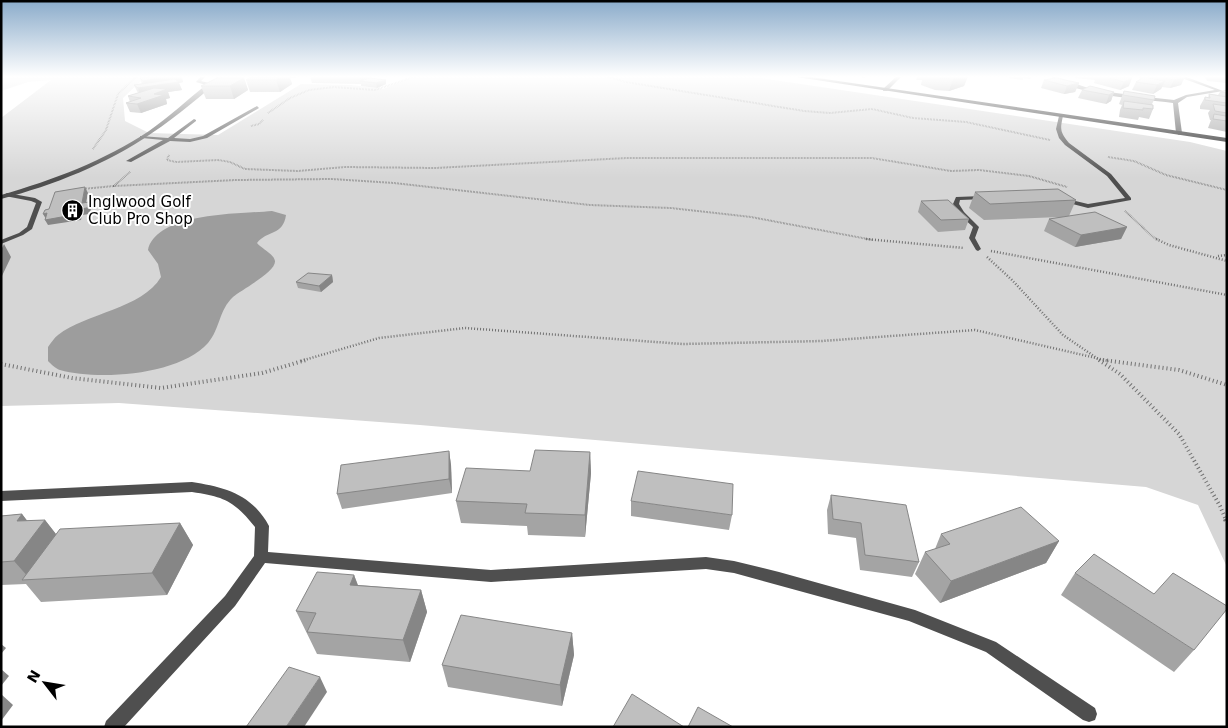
<svg xmlns="http://www.w3.org/2000/svg" width="1228" height="728" font-family="'DejaVu Sans',sans-serif">
	<style>
		.green { fill: #d6d6d6 }
		.water { fill: #9d9d9d }
		.lines { fill: none; stroke-linecap: round; stroke-linejoin: round }
		.path-far3 { stroke: #717171; stroke-width: 2; stroke-dasharray: 0.5 1; stroke-linecap: butt }
		.path-far2 { stroke: #717171; stroke-width: 2.5; stroke-dasharray: 1 2; stroke-linecap: butt }
		.path-far1 { stroke: #717171; stroke-width: 4; stroke-dasharray: 1 3; stroke-linecap: butt }
		.path { stroke: #717171; stroke-width: 4.5; stroke-dasharray: 2 4; stroke-linecap: butt }
		.lane { fill: #4f4f4f; fill-rule: evenodd }
		.street { fill: #4f4f4f; fill-rule: evenodd }
		.secondary { fill: #1c1c1c; fill-rule: evenodd }
		.wall { fill: #a4a4a4 }
		.shaded-wall { fill: #868686 }
		.building { fill: #bfbfbf; stroke: #868686 }
		.labels { text-anchor: middle; dominant-baseline: central; stroke-width: 4; stroke-linejoin: round; paint-order: stroke }
		.far-poi-label { font-size: 15px; fill: #000; stroke: #fff; text-anchor: start }
	</style>
	<rect width="100%" height="100%" fill="#fff"/>
	<polygon class="green" points="1,76 146,76 123,98 125,121 149,133 218,135 301,84 351,85 383,89 415,76 747,76 1190,142 1227,151 1227,567 1198,505 1146,487 420,425 119,403 1,406 1,118 51,80 28,82 1,91"/>
	<path class="water" d="M272,211L286,215C283,236 267,230 257,243C262,249 274,254 275,261C276,272 241,290 233,297C219,310 220,329 208,343C180,375 99,381 60,370C56,369 51,364 48,361V347C51,343 54,338 58,335C86,313 142,309 161,277L158,264L148,250C157,212 241,214 272,211Z"/>
	<g class="lines">
		<g class="path-far3">
			<polyline points="606,76 626,82 804,111 830,113 872,109 913,118 966,122 1050,140"/>
			<polyline points="268,113 290,98 309,90 334,87 375,90 416,76"/>
			<polyline points="251,126 259,124 263,120"/>
			<polyline points="93,149 106,130 118,94 137,76"/>
			<polyline points="169,155 167,160 176,162 218,160 230,162 245,169 298,171 345,167 435,168 627,158 872,158 951,171 979,170 1029,176 1067,187"/>
			<polyline points="1108,157 1134,161 1166,175 1227,190"/>
			<polyline points="130,172 114,186 236,180 332,179 394,183 590,205 671,208 751,217 873,240"/>
			<polyline points="82,189 114,186"/>
			<polyline points="1125,211 1153,237 1159,240"/>
		</g>
		<g class="path-far2">
			<polyline points="866,239 964,248"/>
			<polyline points="1156,239 1169,245 1227,261"/>
			<polyline points="991,251 1227,295"/>
			<polyline points="1218,256 1227,255"/>
			<polyline points="987,257 1012,280 1063,335 1101,361"/>
			<polyline points="301,361 379,338 465,328 683,344 822,341 975,330 1109,361"/>
		</g>
		<g class="path-far1">
			<polyline points="1099,360 1120,374 1179,434 1220,506 1226,520"/>
			<polyline points="1103,360 1179,370 1227,385"/>
			<polyline points="1,364 72,378 161,388 262,373 306,360"/>
		</g>
		<polyline class="path" points="1225,519 1227,523"/>
		<g class="lane">
			<polygon points="257,106 259,108 207,138 190,142 170,141 131,162 126,161 163,140 142,138 140,137 140,136 168,138 194,119 196,120 196,121 174,138 190,139 203,136"/>
			<path d="M1061,115L1063,116C1060,129 1060,132 1069,143L1111,174L1131,198V200L1088,208L1061,201V199L1063,198L1088,204L1125,198L1107,176L1065,145L1059,138L1056,129L1059,116Z"/>
			<polygon points="7,193 35,198 42,202 32,229 23,235 1,244 1,240 19,233 27,227 36,203 31,201 5,196 4,195"/>
			<polygon points="983,196 986,198 985,199 960,200 959,204 964,212 979,227 975,238 981,249 978,251 976,250 969,238 973,227 959,214 953,204 956,197"/>
		</g>
		<g class="street">
			<path d="M201,76H206L201,81L209,83L219,76H225C201,95 178,116 152,133C107,164 54,185 1,199V195C53,180 104,161 149,131C169,117 187,100 206,85L196,82Z"/>
			<polygon points="897,76 902,76 887,91 883,91 883,89"/>
			<path d="M1050,76C1059,76 1080,86 1092,89C1119,94 1147,97 1174,100L1186,95L1215,90L1176,76H1184L1223,91L1187,97L1178,103L1182,133L1179,135L1176,133L1173,103C1135,98 1082,97 1050,76Z"/>
			<path d="M192,482C224,487 252,494 269,526L268,552L491,570L706,557L734,561L779,572L915,610L996,642L1095,708L1097,714L1095,720L1089,722L1083,720L986,652L909,621L734,573L706,569L491,582L265,563L235,606L124,727H104L106,721L225,596L254,556L255,527C234,501 225,497 192,492L1,501V491Z"/>
		</g>
		<polygon class="secondary" points="804,76 1227,138 1227,142 790,76"/>
	</g>
	<g class="wall">
		<polygon points="149,76 182,76 182,77 183,82 179,83 182,90 168,92 170,98 166,99 167,104 141,113 130,112 126,103 130,102 128,96 138,93 134,85 142,84 140,78"/>
		<polygon points="308,76 290,78 292,84 280,92 250,92 246,80"/>
		<polygon points="310,76 372,76 370,78 386,84 377,88 361,86 361,84 312,83"/>
		<polygon points="852,76 867,76 865,78"/>
		<polygon points="917,76 968,76 964,86 949,91 935,90 921,85 922,80 916,80"/>
		<polygon points="1010,76 1032,76 1030,79 1023,78 1023,80 1009,78"/>
		<polygon points="1073,76 1126,76 1129,86 1120,90 1094,83 1095,80 1075,78"/>
		<polygon points="1136,76 1183,76 1181,85 1170,88 1162,87 1161,89 1153,94 1132,90 1136,82 1141,79"/>
		<polygon points="1204,76 1227,76 1227,83 1207,81"/>
		<polygon points="244,78 248,90 234,99 206,99 201,86"/>
		<polygon points="1044,80 1079,83 1075,92 1064,94 1041,88"/>
		<polygon points="1082,90 1114,92 1111,101 1106,104 1078,98"/>
		<polygon points="1227,90 1227,132 1208,128 1211,120 1210,120 1208,113 1210,110 1200,109 1200,106 1205,97 1208,98 1209,94 1218,95 1220,92"/>
		<polygon points="1124,91 1154,100 1152,104 1153,109 1149,119 1139,117 1138,120 1119,117 1120,110 1122,105 1119,104"/>
		<polygon points="975,192 1076,200 1069,216 1127,227 1121,239 1075,247 1044,231 1049,219 1060,217 984,220 969,208"/>
		<polygon points="921,201 969,219 965,230 938,232 918,212"/>
		<polygon points="332,275 333,282 321,292 298,288 296,282"/>
		<polygon points="449,451 451,465 452,493 342,509 337,494"/>
		<polygon points="590,452 591,473 585,537 528,535 527,526 461,523 456,501 530,471"/>
		<polygon points="831,495 919,562 912,577 860,570 856,538 828,534 827,510"/>
		<polygon points="631,501 732,515 729,530 631,516"/>
		<polygon points="22,514 27,521 45,520 56,534 180,523 193,545 167,595 41,602 26,584 1,585 1,516"/>
		<polygon points="941,534 1059,541 1046,563 940,603 915,574 925,552 935,549"/>
		<polygon points="1075,573 1194,650 1174,672 1061,595"/>
		<polygon points="354,575 358,585 421,590 427,612 410,662 317,654 296,611"/>
		<polygon points="572,633 574,655 562,706 448,687 442,665"/>
	</g>
	<g class="shaded-wall">
		<polygon points="149,76 182,76 182,77 183,82 179,83 182,90 168,92 170,98 166,99 167,104 141,113 137,104 141,97 138,88 146,87 143,81"/>
		<polygon points="264,76 308,76 290,78 292,84 280,92 276,80"/>
		<polygon points="360,76 372,76 364,82 361,82"/>
		<polygon points="960,76 968,76 964,86 949,91 953,79"/>
		<polygon points="1185,77 1181,85 1170,88 1174,80"/>
		<polygon points="244,78 248,90 234,99 230,86"/>
		<polygon points="1132,78 1129,86 1120,90 1124,82"/>
		<polygon points="386,80 386,84 377,88 376,83"/>
		<polygon points="1165,81 1161,89 1153,94 1157,85"/>
		<polygon points="1079,83 1075,92 1064,94 1067,86"/>
		<polygon points="1114,92 1111,101 1106,104 1109,95"/>
		<polygon points="85,187 88,193 85,208 89,202 91,208 90,214 82,215 81,220 48,225 45,220 46,219 43,214 82,203"/>
		<polygon points="1127,227 1121,239 1075,247 1081,235"/>
		<polygon points="4,244 11,257 1,278 1,250"/>
		<polygon points="332,275 333,282 321,292 319,286"/>
		<polygon points="449,451 451,465 452,493 449,479"/>
		<polygon points="590,452 591,473 585,537 585,515"/>
		<polygon points="22,514 36,532 45,520 62,542 30,579 14,561 17,521"/>
		<polygon points="180,523 193,545 167,595 152,573"/>
		<polygon points="1059,541 1046,563 940,603 951,581"/>
		<polygon points="354,575 362,597 350,585"/>
		<polygon points="421,590 427,612 410,662 403,640"/>
		<polygon points="572,633 574,655 562,706 560,685"/>
		<polygon points="1,644 6,648 1,654"/>
		<polygon points="1,669 9,676 1,686"/>
		<polygon points="320,677 327,692 304,727 286,727"/>
		<polygon points="1,694 13,705 1,721"/>
	</g>
	<g class="building">
		<polygon points="149,76 167,76 143,81 140,78"/>
		<polygon points="252,76 281,76 276,80 246,80"/>
		<polygon points="934,76 960,76 953,79 939,78"/>
		<polygon points="1103,76 1126,76 1132,78 1124,82"/>
		<polygon points="1156,76 1183,76 1185,77 1174,80"/>
		<polygon points="1144,77 1165,81 1157,85 1136,82"/>
		<polygon points="217,78 244,78 230,86 201,86"/>
		<polygon points="370,78 386,80 376,83 360,81"/>
		<polygon points="1056,78 1079,83 1067,86 1044,80"/>
		<polygon points="175,79 179,82 138,88 134,85"/>
		<polygon points="1090,86 1114,92 1109,95 1082,90"/>
		<polygon points="154,88 167,89 154,94 164,95 137,104 126,103 141,98 128,96"/>
		<polygon points="1227,90 1227,93 1220,92"/>
		<polygon points="1124,91 1155,96 1154,100 1123,95"/>
		<polygon points="1209,94 1227,97 1227,103 1205,100 1205,97 1210,98"/>
		<polygon points="1124,101 1153,105 1153,109 1143,108 1143,110 1123,108"/>
		<polygon points="1213,104 1227,106 1227,113 1215,111"/>
		<polygon points="1214,114 1226,116 1227,114 1227,121 1213,119"/>
		<polygon points="85,187 82,203 89,202 87,208 80,209 78,214 45,220 47,213 43,214 45,210 49,209 55,192"/>
		<polygon points="1058,189 1076,200 990,204 975,192"/>
		<polygon points="948,200 969,219 941,220 921,201"/>
		<polygon points="1095,212 1127,227 1081,235 1049,219"/>
		<polygon points="308,273 332,275 319,286 296,282"/>
		<polygon points="535,450 590,452 585,515 525,513 527,504 456,501 466,468 530,471"/>
		<polygon points="449,451 449,479 337,494 341,465"/>
		<polygon points="638,471 733,484 732,515 631,501"/>
		<polygon points="831,495 906,505 919,562 865,555 861,523 833,519"/>
		<polygon points="1021,507 1059,541 951,581 925,552 950,544 941,534"/>
		<polygon points="22,514 17,521 45,520 14,561 1,562 1,516"/>
		<polygon points="180,523 152,573 22,580 60,529"/>
		<polygon points="1094,554 1154,594 1173,573 1227,606 1227,609 1194,650 1075,573"/>
		<polygon points="317,572 354,575 350,585 421,590 403,640 307,632 316,613 296,611"/>
		<polygon points="461,615 572,633 560,685 442,665"/>
		<polygon points="289,667 320,677 286,727 246,727"/>
		<polygon points="632,694 684,727 613,727"/>
		<polygon points="698,707 733,727 688,727"/>
	</g>
	<linearGradient id="sky" x2="0" y2="1"><stop stop-color="#8aabca"/><stop offset="0.43" stop-color="#fff"/><stop offset="1" stop-color="#fff" stop-opacity="0"/></linearGradient>
	<rect width="1228" height="178" fill="url(#sky)"/>
	<defs>
		<symbol id="building-disc" viewBox="-11 -11 22 22"><circle r="9.5" fill="#000" stroke="#fff"/><path d="M-4-6H4V6H1V3H-1V6H-4ZM-2.5-4.3h1.7v1.8h-1.7ZM.8-4.3h1.7v1.8H.8ZM-2.5-1h1.7V.8h-1.7ZM.8-1h1.7V.8H.8Z" fill="#fff"/></symbol>
	</defs>
	<g fill-rule="evenodd">
		<use href="#building-disc" x="60" y="198" width="25" height="25"/>
	</g>
	<g class="labels">
		<g class="far-poi-label">
			<text x="88" y="202">Inglwood Golf<tspan x="88" dy="17">Club Pro Shop</tspan></text>
		</g>
	</g>
	<rect width="1228" height="728" fill="none" stroke="#000000" stroke-width="5"/>
	<g transform="translate(45 683) rotate(301)" stroke="#ffffff" stroke-width="4" paint-order="stroke">
	<path d="M0-4L9 19L0 12L-9 19Z" fill="#000000"/>
	<text y="-8" font-size="14" font-weight="bold" text-anchor="middle" fill="#000000">N</text>
	</g>
</svg>
